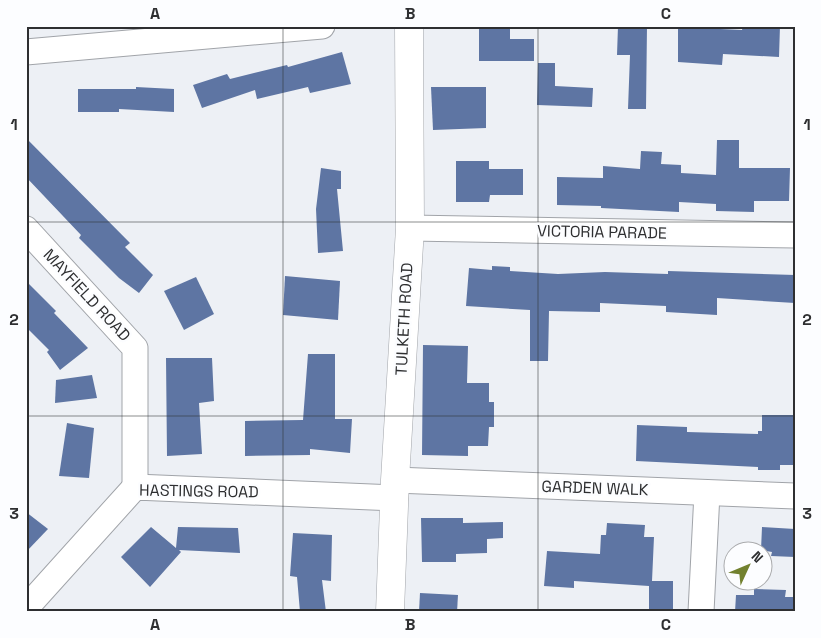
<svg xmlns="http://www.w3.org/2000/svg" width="821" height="638" font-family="'Space Grotesk',sans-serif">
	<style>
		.building { fill: #5e75a3 }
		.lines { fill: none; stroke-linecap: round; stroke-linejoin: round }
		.minor-casing { stroke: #a1a4a9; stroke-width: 27 }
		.major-casing { stroke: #a1a4a9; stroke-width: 29 }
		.minor { stroke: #fff; stroke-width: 25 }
		.major { stroke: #fff; stroke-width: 28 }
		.grid { fill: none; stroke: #2e2f31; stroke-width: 1; stroke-opacity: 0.55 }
		.labels { text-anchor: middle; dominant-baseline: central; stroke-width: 5; stroke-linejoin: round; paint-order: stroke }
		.street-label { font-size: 16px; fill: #2e2f31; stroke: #fcfdff }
		.neatline { fill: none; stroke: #2e2f31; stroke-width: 2 }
		.grid-label { font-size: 16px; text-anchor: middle; font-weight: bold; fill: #2e2f31 }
	</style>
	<rect width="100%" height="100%" fill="#edf0f5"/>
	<g class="building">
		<polygon points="479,26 510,26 510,39 534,39 534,61 479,61"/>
		<polygon points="618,26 647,26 646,109 628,109 630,55 617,55"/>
		<polygon points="743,26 780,26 779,57 723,54 722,65 678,62 678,27 742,30"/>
		<polygon points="342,52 351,84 310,93 308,87 257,99 255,90 202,108 193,85 227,74 230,79 287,65 288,67"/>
		<polygon points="538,63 555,63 555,86 593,88 592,107 537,105"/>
		<polygon points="136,87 174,89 174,112 119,109 119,112 78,112 78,89 136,89"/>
		<polygon points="431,87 486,87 486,128 433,130"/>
		<polygon points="26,138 130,243 125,247 153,275 139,293 119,278 79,238 81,235 26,177"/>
		<polygon points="717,140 739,140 739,168 790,168 789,201 754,201 754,212 716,211 716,204 679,202 679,212 601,208 601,206 557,205 557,177 603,178 603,166 640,169 641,151 662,152 661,164 681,165 681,173 716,175"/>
		<polygon points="456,161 489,161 489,169 523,169 523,195 490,195 489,202 456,202"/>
		<polygon points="321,168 341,171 341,189 337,189 343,251 318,253 316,209"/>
		<polygon points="492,266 510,267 510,271 558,274 605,272 668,274 668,271 795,275 795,303 717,298 717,315 666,312 666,306 600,303 600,312 549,311 548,361 530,361 530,310 466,306 469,268 492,270"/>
		<polygon points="285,276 340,281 338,320 283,315"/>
		<polygon points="196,277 214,314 184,330 164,291"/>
		<polygon points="26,281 56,311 54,313 88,348 60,370 47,352 49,350 26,327"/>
		<polygon points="423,345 468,346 467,383 489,383 489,402 494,402 494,427 489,427 488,446 468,446 468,456 422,455"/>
		<polygon points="308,354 335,354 335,419 352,419 350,453 310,449 310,455 245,456 245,421 303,420"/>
		<polygon points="166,358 212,358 214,401 199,403 202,454 167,456"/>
		<polygon points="92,375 97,398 55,403 56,380"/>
		<polygon points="762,415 795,415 795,465 780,465 780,470 758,470 758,467 636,461 637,425 687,427 687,432 758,434 758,431 762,431"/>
		<polygon points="67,423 94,428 89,478 59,476"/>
		<polygon points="26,512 48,529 26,552"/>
		<polygon points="421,518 463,518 463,523 503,522 503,538 487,539 487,553 456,554 456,562 422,562"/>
		<polygon points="607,523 645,525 644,537 654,537 652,581 673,581 673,612 649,612 649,586 574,581 574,588 544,586 547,551 600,554 601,535 606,535"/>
		<polygon points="151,527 176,548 178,527 238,528 240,553 179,550 181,552 150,587 121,557"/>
		<polygon points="762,527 795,529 795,557 771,556 772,552 761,550"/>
		<polygon points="293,533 332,535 331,581 322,580 326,612 300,612 297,577 290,576"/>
		<polygon points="754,589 786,590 785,597 795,597 795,612 735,612 736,595 754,595"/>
		<polygon points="420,593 458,595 457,612 419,612"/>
	</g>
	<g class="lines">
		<defs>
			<g id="minor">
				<polyline points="26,52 322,26"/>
				<polyline points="410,228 795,235"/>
				<polyline points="26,229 135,348 135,487"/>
				<polyline points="395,480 795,496"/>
				<polyline points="26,608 135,487 395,498"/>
				<polyline points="701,612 707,493"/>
			</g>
			<polyline id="major" points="390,612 395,480 410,228 409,26"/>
		</defs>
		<use href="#minor" class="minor-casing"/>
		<use href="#major" class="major-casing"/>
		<use href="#minor" class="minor"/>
		<use href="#major" class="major"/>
	</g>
	<path class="grid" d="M283,26V612M538,26V612M26,222H795M26,416H795"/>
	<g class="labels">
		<g class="street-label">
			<text transform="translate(602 232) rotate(1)">VICTORIA PARADE</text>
			<text transform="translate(87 295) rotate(47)">MAYFIELD ROAD</text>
			<text transform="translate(404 319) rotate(-87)">TULKETH ROAD</text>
			<text transform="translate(595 488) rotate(2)">GARDEN WALK</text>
			<text transform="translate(199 491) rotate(1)">HASTINGS ROAD</text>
		</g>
	</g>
	<rect width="821" height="638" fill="none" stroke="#fcfdff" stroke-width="55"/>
	<g transform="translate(748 566) rotate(46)"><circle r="24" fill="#fcfdff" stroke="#aaabad"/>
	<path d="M0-4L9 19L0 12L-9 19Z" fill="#72812f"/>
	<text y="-8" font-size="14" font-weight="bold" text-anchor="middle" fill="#2e2f31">N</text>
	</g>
	<rect x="28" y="28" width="766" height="582" class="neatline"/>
	<g class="grid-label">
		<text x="155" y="19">A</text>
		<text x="410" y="19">B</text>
		<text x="666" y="19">C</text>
		<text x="14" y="130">1</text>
		<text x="807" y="130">1</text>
		<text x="14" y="325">2</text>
		<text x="807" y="325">2</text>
		<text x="14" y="519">3</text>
		<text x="807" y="519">3</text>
		<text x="155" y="630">A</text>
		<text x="410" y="630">B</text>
		<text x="666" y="630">C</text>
	</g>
</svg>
